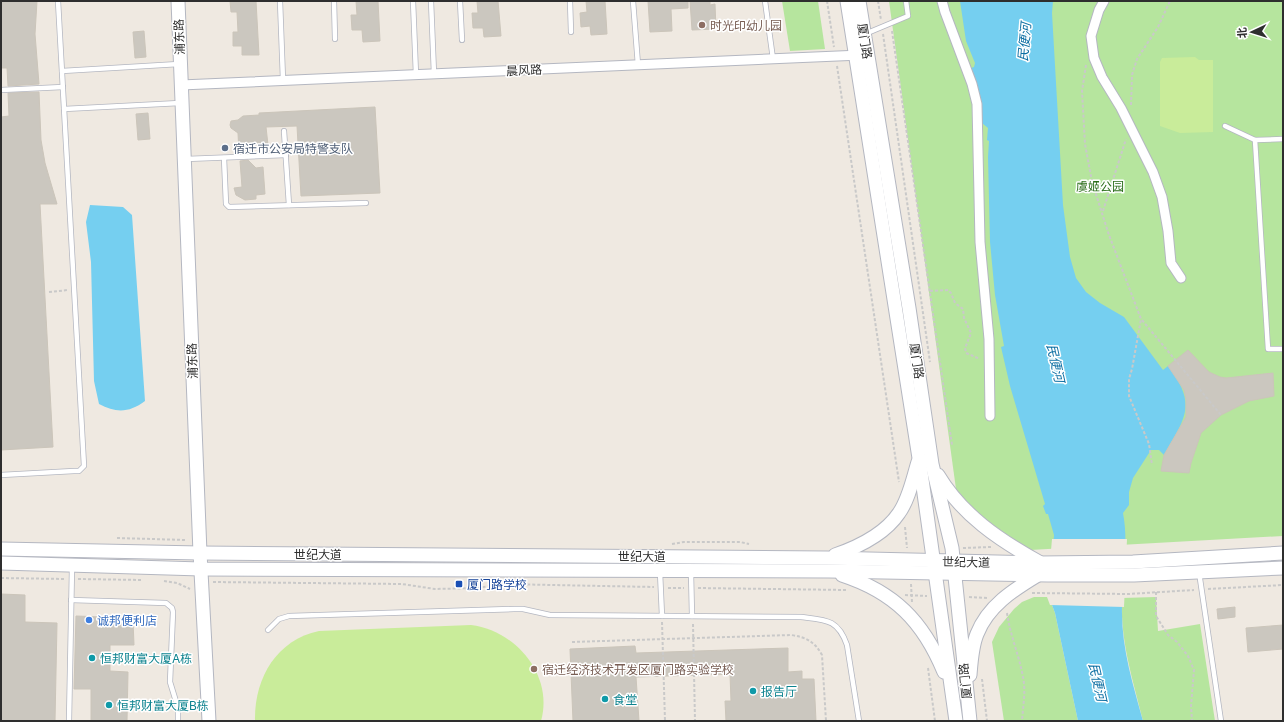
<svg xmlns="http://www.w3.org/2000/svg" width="1284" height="722" font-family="Inter,'Noto Sans SC',sans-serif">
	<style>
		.green { fill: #b6e59e }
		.pitch { fill: #c9ec9a }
		.water { fill: #75cff0 }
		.pier { fill: #efe9e1 }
		.building { fill: #cbc7bf; stroke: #cbc5ba }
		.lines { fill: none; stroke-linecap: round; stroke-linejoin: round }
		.lane-casing { stroke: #b4b7c1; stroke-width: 6 }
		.street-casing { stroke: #b4b7c1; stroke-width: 11 }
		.secondary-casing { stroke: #b4b7c1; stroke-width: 15 }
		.path { stroke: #c9c9c9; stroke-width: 2; stroke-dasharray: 3 2; stroke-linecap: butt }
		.lane { stroke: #fff; stroke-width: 4.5 }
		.street { stroke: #fff; stroke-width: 9 }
		.secondary { stroke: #fff; stroke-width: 13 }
		.education-dot { fill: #8d6e63; stroke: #fff; stroke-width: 1.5 }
		.service-dot { fill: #5c6f8a; stroke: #fff; stroke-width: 1.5 }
		.transit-dot { fill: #1a4fb4; stroke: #fff; stroke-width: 1.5 }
		.shop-dot { fill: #3f7fe0; stroke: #fff; stroke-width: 1.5 }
		.culture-dot { fill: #0f9aa8; stroke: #fff; stroke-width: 1.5 }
		.labels { text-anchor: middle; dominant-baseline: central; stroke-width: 3; stroke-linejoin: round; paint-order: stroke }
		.education-label { font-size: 12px; fill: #785e54; stroke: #fff; text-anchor: start }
		.street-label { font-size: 12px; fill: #2e2e2e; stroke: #fff }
		.service-label { font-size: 12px; fill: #4e5e75; stroke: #fff; text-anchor: start }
		.park-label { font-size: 12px; fill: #2c6e1b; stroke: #fff }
		.transit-label { font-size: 12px; fill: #164399; stroke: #fff; text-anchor: start }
		.shop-label { font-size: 12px; fill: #366cbe; stroke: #fff; text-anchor: start }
		.culture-label { font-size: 12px; fill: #0d838f; stroke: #fff; text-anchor: start }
		.water-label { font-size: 13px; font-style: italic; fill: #0d6fa3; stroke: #fff }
	</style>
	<rect width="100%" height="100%" fill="#efe9e1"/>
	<g class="green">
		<polygon points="782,1 818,1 825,49 790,51"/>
		<polygon points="889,1 1283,1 1283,536 1030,550 978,515 956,489"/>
		<polygon points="1034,597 1049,597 1055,613 1078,721 1004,721 992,642 999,627 1014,609 1022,602"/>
		<path d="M1156,597L1158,631L1200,624L1215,721H1143C1133,680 1120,641 1122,598Z"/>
	</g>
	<g class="pitch">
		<polygon points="1195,57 1199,60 1213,60 1213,132 1180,133 1160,126 1160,62 1162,58"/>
		<path d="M471,625C515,630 554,675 541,721H255C254,679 276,640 319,631Z"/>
	</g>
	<g class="water">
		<path d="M960,1H1053L1052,13L1063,205L1070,257L1076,278L1086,292L1100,303L1124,317L1163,370L1168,366C1197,404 1186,417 1164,455L1159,450H1151L1133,478L1129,492V505L1123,513C1129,544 1122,576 1122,607C1121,647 1133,684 1143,721H1078L1055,613L1049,597L1054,535L1048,514H1046L1043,506L1045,504L1010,386L1001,347L1004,346L995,295L990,242L988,157L989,141L987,140L988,128L982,123L979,92L971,68L974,67L975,63L966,41Z"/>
		<path d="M90,205L123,207L132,215L145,401C129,413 116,413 99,404L94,381L91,262L86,222Z"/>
	</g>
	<polygon class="pier" points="1052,539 1127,539 1124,607 1050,605 1047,597"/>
	<g class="building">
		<polygon points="1,1 37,1 35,34 39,84 8,86 7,68 1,68"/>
		<polygon points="230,1 256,1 259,55 242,55 242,46 233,46 233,32 238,32 237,12 231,12"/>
		<polygon points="356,1 378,1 380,41 363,42 362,30 352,30 351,15 357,15"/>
		<polygon points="477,1 498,1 501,36 484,37 483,28 473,28 472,13 478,13"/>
		<polygon points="586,1 605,1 607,34 591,35 590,26 581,27 580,13 587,12"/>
		<polygon points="648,1 688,1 688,8 671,9 672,31 650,32"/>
		<polygon points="690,1 710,1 710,5 715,4 716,29 692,30"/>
		<polygon points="144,31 146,57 135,58 133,32"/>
		<polygon points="39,92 41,140 45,163 57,204 40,204 53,447 1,450 1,117 9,116 8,93"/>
		<polygon points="375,107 380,193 301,196 297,126 266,127 268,145 249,146 248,153 239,153 238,133 231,128 230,125 231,121 238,120 243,116 259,115 259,113"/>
		<polygon points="148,113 150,139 138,140 136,114"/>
		<polygon points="248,160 256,168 263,167 265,194 256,195 256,199 245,200 236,195 234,188 242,187 240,161"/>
		<polygon points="1188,350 1209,372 1220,377 1226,378 1273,373 1274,396 1249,401 1221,415 1201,433 1191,463 1189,473 1161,471 1164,455 1186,417 1186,399 1184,390 1168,366"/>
		<polygon points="1,594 25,595 25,622 57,623 55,721 1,721"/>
		<polygon points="1235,607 1235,617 1218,619 1217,609"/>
		<polygon points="76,616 128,618 133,621 134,645 110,645 110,671 128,672 127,721 91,721 91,689 74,689"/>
		<polygon points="1283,625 1283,649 1248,652 1246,628"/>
		<polygon points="635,646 636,653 788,648 788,672 802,671 802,679 814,679 816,721 726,721 725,701 731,701 730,674 636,677 639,721 573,721 570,649"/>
	</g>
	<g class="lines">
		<defs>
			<g id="lane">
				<polyline points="280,1 283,80"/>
				<polyline points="334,1 335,39"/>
				<polyline points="413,1 416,75"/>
				<polyline points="431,1 434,74"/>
				<polyline points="460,1 462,40"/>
				<polyline points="570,1 571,32"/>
				<polyline points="633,1 638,65"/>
				<polyline points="765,1 773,59"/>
				<polyline points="865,34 908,16 906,1"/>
				<polyline points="62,71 179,64"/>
				<polyline points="1,90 63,87"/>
				<polyline points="64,109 180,103"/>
				<polyline points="1225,126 1255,140"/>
				<polyline points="284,131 289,205"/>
				<polyline points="1283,139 1255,140 1268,349 1283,349"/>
				<polyline points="224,158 226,204 229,207 366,203"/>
				<polyline points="186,159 286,155"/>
				<polyline points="1,475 74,471 79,471 84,466 58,1"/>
				<polyline points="660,572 662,616"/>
				<polyline points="691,572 692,616"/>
				<polyline points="1199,572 1221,721"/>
				<polyline points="71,600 166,603 172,608 173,612 170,682 178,708 178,721"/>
				<path d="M268,630L279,619L289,616L514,609H523L550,615L801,617C826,620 838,619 847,645L859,721"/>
				<polyline points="69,721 72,567"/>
			</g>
			<g id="street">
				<polyline points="942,1 945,12 972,84 977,104 980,242 989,339 990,416"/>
				<polyline points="1104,1 1099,10 1091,36 1094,58 1102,77 1121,108 1153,172 1162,197 1168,231 1171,263 1181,278"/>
				<polyline points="181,85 861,55"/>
			</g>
			<g id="secondary">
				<polyline points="178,1 200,553 209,721"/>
				<polyline points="847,1 919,458 956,721"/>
				<polyline points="859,1 909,308 932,464 952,548 970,721"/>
				<path d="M938,475C962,515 999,540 1039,562"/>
				<polyline points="1,549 200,553 827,558 1040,563 1133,562 1283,553"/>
				<path d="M835,555C858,547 885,534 899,513C909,499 913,478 918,462"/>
				<polyline points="1,563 201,569 829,571 1048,575 1134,575 1283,568"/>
				<path d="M842,575C894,592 923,621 944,672"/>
				<path d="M970,675C971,662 972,646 977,634C988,606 1013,590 1038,575"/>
			</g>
		</defs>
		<use href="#lane" class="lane-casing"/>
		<use href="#street" class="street-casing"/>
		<use href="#secondary" class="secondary-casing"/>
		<g class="path">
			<polyline points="827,1 834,47"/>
			<polyline points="878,1 881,20"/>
			<polyline points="892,31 952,445"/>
			<polyline points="883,34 930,362"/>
			<polyline points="1086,65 1082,91 1085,144 1092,182 1109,235 1141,319 1132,369 1129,379 1129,396 1149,444 1152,465"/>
			<polyline points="837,66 899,482"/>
			<polyline points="1131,105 1132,75 1137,59 1158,27 1170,1"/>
			<polyline points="1103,211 1126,139"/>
			<polyline points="930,291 948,290 951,293 955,303 963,309 964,318 971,333 965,348 966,353 980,359"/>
			<polyline points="49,292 68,290"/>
			<polyline points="1142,320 1221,415"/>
			<polyline points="905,527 907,548"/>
			<polyline points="117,538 186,540"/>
			<polyline points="672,544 684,542 740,542 749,544"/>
			<polyline points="963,548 991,547"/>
			<polyline points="1,578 64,579"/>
			<polyline points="78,579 142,580"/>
			<polyline points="164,581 177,583 190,589"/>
			<polyline points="213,582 402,584 435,589 477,588 502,584 654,587"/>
			<polyline points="911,584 912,602"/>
			<polyline points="668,588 684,588"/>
			<polyline points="698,588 846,590"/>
			<polyline points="1208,589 1283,585"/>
			<polyline points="1156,592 1156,616 1168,635 1177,642 1188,656 1194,670 1191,706 1192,721"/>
			<polyline points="1032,593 1128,594 1194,590"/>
			<polyline points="905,595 927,596"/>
			<polyline points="969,597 987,598"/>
			<path d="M1007,613C1010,635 1019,655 1023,677C1026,691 1023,706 1022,721"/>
			<polyline points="662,622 665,721"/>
			<polyline points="693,624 695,721"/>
			<path d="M572,642L791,635C806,637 815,642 822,655L826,721"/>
			<polyline points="928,668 935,721"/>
			<polyline points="982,679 987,721"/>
		</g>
		<use href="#lane" class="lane"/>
		<use href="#street" class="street"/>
		<use href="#secondary" class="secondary"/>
	</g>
	<g class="education-dot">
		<circle cx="702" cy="25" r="4"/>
		<circle cx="534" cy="669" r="4"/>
	</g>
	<circle class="service-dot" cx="225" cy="148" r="4"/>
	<rect class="transit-dot" x="455" y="580" width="8" height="8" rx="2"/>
	<circle class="shop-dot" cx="89" cy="620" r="4"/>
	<g class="culture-dot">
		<circle cx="92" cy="658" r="4"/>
		<circle cx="753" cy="691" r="4"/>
		<circle cx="605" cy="699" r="4"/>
		<circle cx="109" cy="705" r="4"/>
	</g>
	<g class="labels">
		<g class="education-label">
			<text x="710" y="25">时光印幼儿园</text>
			<text x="542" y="669">宿迁经济技术开发区厦门路实验学校</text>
		</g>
		<g class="street-label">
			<text transform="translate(179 37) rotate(-92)">浦东路</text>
			<text transform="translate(865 41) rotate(81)">厦门路</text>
			<text transform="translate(524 70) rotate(-3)">晨风路</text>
			<text transform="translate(192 361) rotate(-92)">浦东路</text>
			<text transform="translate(917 361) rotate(82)">厦门路</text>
			<text x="318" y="554">世纪大道</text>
			<text x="642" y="556">世纪大道</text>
			<text transform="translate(966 562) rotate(1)">世纪大道</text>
			<text transform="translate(965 681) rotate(-96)">厦门路</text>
		</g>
		<g class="service-label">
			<text x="233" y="148">宿迁市公安局特警支队</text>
		</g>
		<g class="park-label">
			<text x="1100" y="186">虞姬公园</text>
		</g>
		<g class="transit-label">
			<text x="467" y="584">厦门路学校</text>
		</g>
		<g class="shop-label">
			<text x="97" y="620">诚邦便利店</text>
		</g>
		<g class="culture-label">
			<text x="100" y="658">恒邦财富大厦A栋</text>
			<text x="761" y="691">报告厅</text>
			<text x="613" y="699">食堂</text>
			<text x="117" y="705">恒邦财富大厦B栋</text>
		</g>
		<g class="water-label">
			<text transform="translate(1024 42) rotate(-85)">民便河</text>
			<text transform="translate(1056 363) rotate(77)">民便河</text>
			<text transform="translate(1098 682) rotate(77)">民便河</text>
		</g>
	</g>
	<rect width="1284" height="722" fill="none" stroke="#2e2e2e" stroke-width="4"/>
	<g transform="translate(1252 32) rotate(266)" stroke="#ffffff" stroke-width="3" paint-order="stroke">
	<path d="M0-3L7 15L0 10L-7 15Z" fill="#2e2e2e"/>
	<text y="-6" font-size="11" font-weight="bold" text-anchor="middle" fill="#2e2e2e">北</text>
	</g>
</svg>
